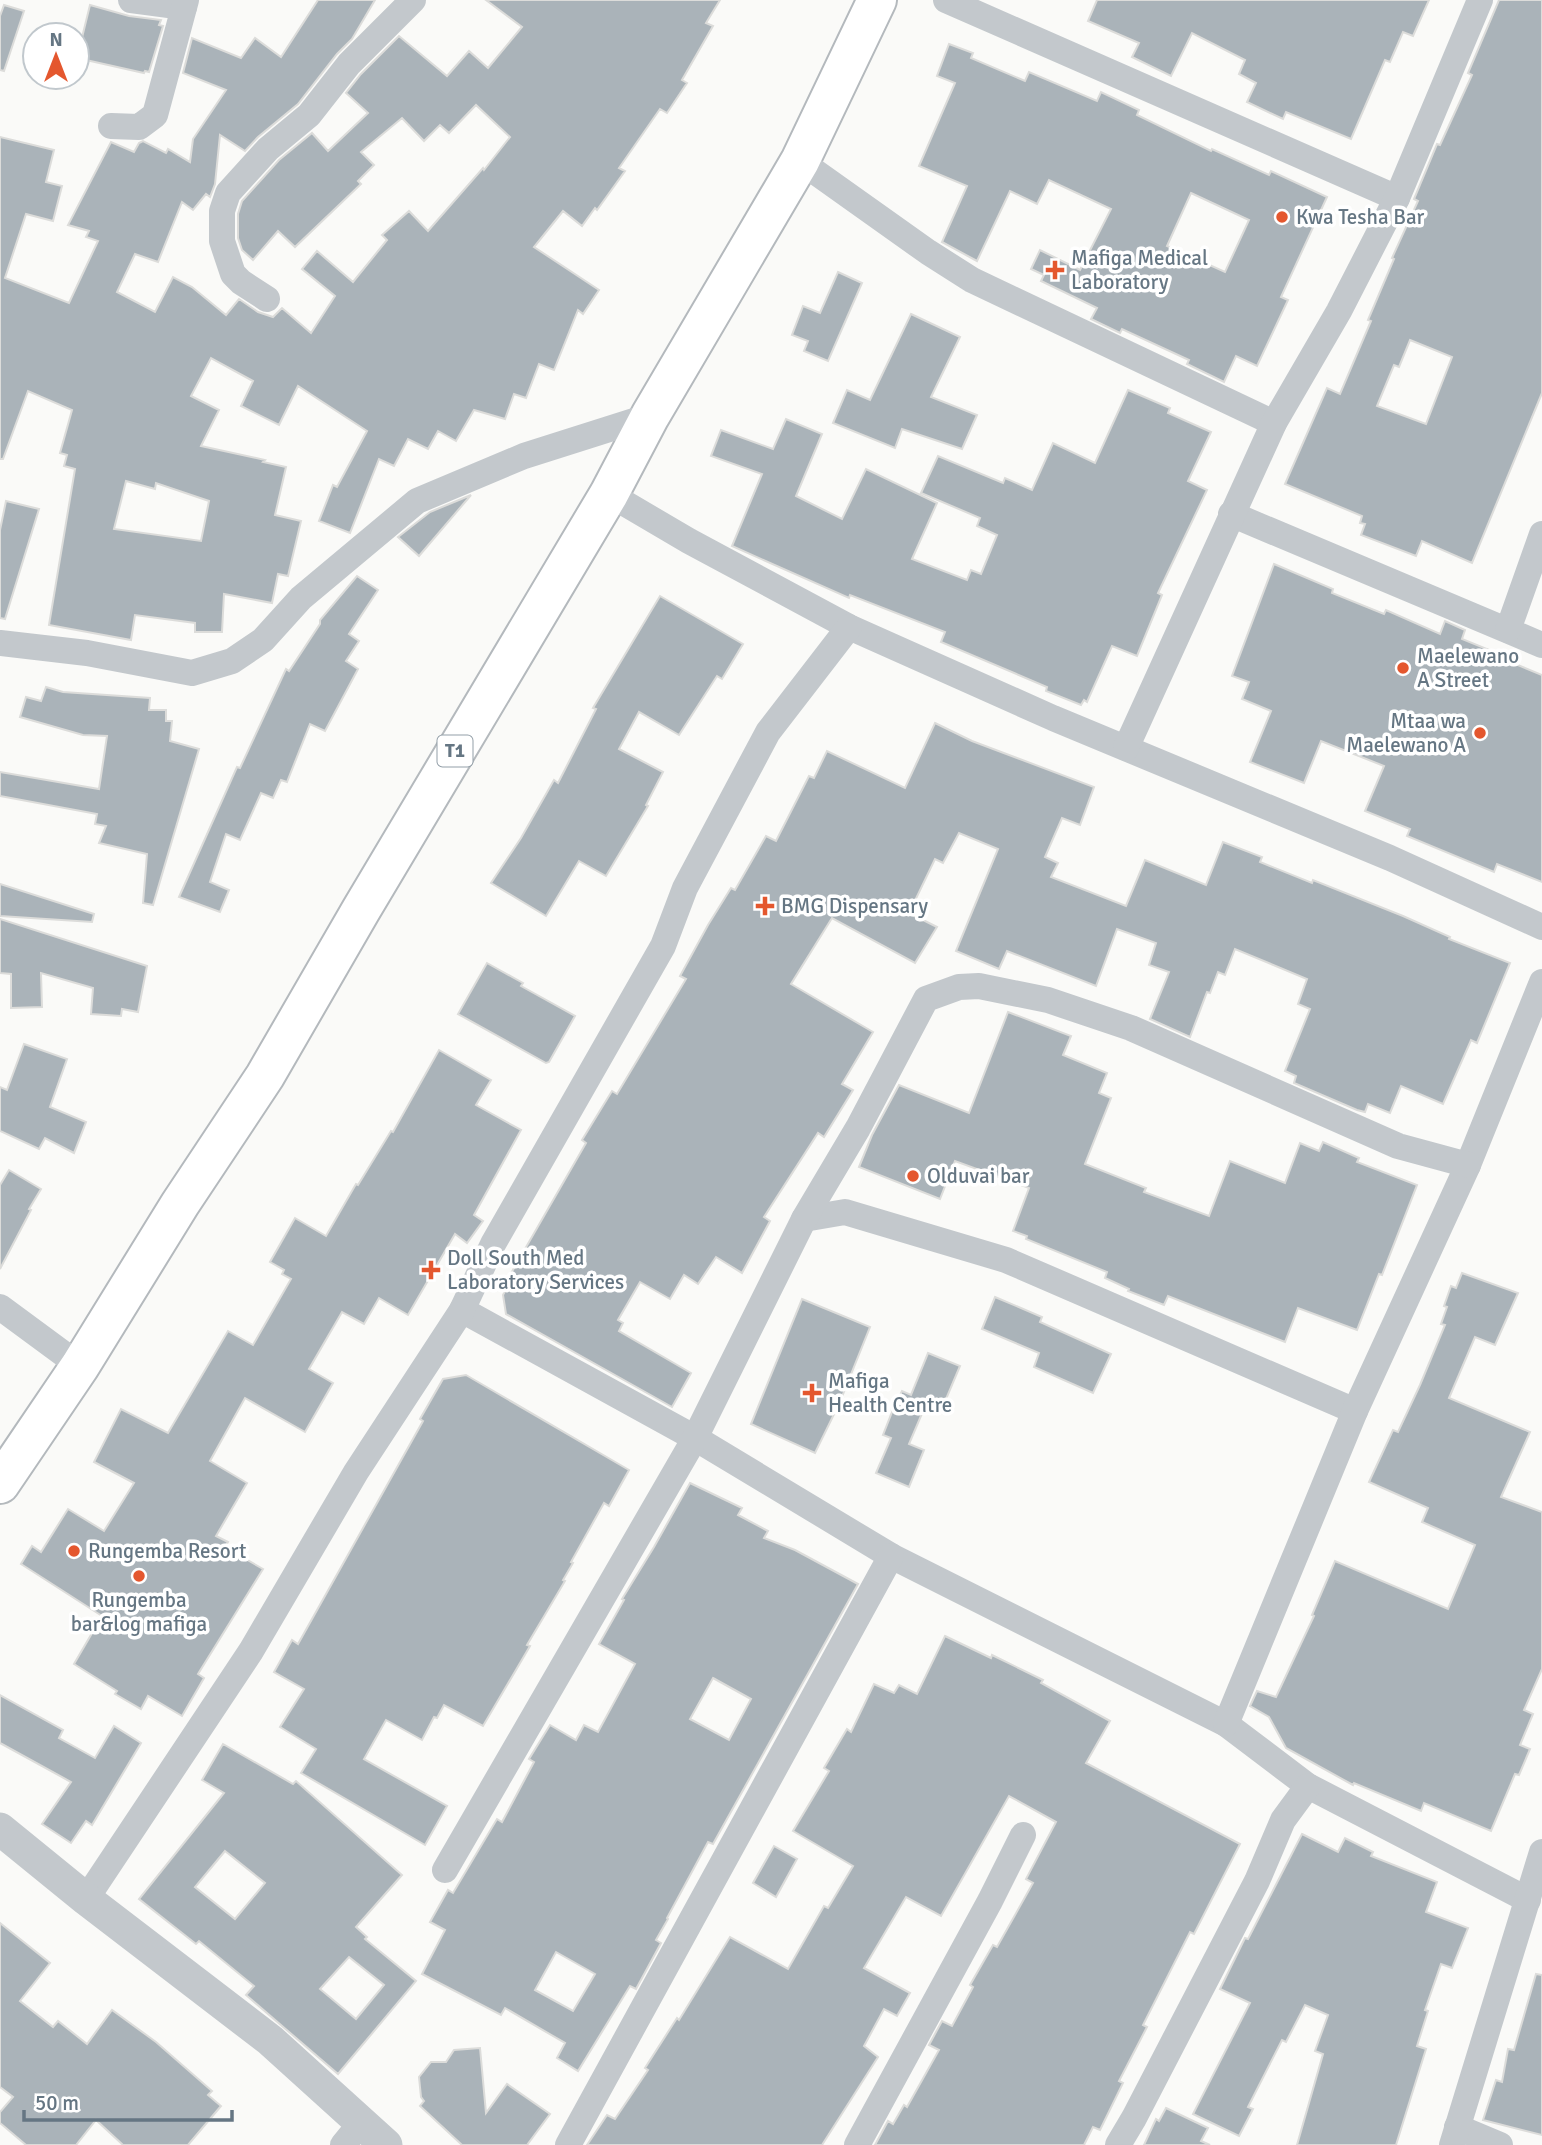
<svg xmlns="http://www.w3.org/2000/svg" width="1542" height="2145" font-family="Signika,sans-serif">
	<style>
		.building { fill: #aab3b9; stroke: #dcdcda; stroke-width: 2; fill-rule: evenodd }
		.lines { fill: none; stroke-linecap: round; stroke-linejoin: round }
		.trunk-casing { stroke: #b4b9bd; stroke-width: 42 }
		.minor { stroke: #c3c8cc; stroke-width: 26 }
		.tertiary { stroke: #c3c8cc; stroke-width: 33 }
		.trunk { stroke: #fff; stroke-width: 38 }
		.poi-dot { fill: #e4572e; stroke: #fff; stroke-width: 2.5 }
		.labels { text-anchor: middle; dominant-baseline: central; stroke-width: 7; stroke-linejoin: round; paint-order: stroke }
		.shield { fill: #fff; stroke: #939fa8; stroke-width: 2 }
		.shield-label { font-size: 19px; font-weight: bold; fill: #657683 }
		.poi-label { font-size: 21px; fill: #657683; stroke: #fff; text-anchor: start }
	</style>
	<rect width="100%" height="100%" fill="#fafaf8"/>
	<g class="building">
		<path d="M318,0H375L352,39L337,54L298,104L258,137L245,151L220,135L215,184L210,197L206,194L193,210L182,202L158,262L135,254L117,292L155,312L173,277L192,287L226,315L239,299L258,312L273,317L282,308L311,333L335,296L302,269L317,251L353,282L387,240L382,235L409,211L428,231L483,168L484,170L510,137L476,105L449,133L440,125L424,141L402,118L361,152L374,165L358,181L361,184L295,247L278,231L253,260L242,250L238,238V214L242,201L279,160L312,133L328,151L368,113L346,93L361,74L399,36L447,76L469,51L488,68L522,27L486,0H720L706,23L713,26L682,80L687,83L667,113L660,109L619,168L625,171L597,210L595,208L582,226L563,211L534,247L599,290L583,314L578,310L554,370L539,364L526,398L514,394L505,419L474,410L456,441L438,431L428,449L408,439L394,466L379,459L350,533L319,521L333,485L337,487L367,431L298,386L279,425L241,406L253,381L211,358L191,396L219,410L201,446L265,460L263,462L286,467L275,515L301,521L288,576L278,574L272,603L224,594L222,632H195V623L135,615L131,640L49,625L75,469L64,466L67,455L60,453L72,410L28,391L3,459H0V137L54,150L46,182L62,186L53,221L26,214L5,278L69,303L98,241L86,237L89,231L68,225L111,142L134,152L139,143L143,141L166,153L168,149L190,162L193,139L226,90L183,73L192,38L241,58L255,38L281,57ZM126,481L155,489L156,483L209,501L201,541L114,529Z"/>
		<polygon points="1097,0 1429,0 1413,36 1403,32 1390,62 1385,60 1351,139 1286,112 1283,119 1247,102 1256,83 1239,74 1245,60 1192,33 1171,76 1132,57 1139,43 1088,21"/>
		<path d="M1499,0H1542V393L1472,563L1422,541L1416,556L1361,535L1365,524L1360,523L1362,516L1285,484L1327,388L1340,394L1371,321L1368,320L1394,259L1392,258L1418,201L1414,199L1437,144L1440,145L1472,75L1468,73ZM1410,340L1452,357L1426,424L1377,406L1394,365L1399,367Z"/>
		<polygon points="4,5 24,11 4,71 0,70 0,16"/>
		<polygon points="90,5 129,16 161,20 159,25 163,26 149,72 145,71 144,73 77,58"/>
		<path d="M949,44L973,53L971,58L1025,81L1029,72L1097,101L1101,92L1139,110L1137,115L1211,151L1212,149L1269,175L1271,171L1327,197L1281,297L1288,300L1257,366L1236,356L1224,382L1187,364L1189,360L1122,329L1120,333L1091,319L1097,308L1041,281L1044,275L1031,269L1040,250L1080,270L1111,209L1049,180L1037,204L1010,191L977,261L942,242L967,186L919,166L955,83L937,76ZM1191,193L1249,220L1225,272L1167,246Z"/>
		<polygon points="838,272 862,283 828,361 804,351 808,341 792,335 803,306 820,313"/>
		<polygon points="911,314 960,337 931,397 977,415 962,449 902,429 895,448 833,423 847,390 870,400"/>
		<polygon points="1128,390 1170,408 1168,413 1211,432 1188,481 1207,490 1158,593 1162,595 1137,656 1112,646 1087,702 1084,700 1081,705 1046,691 1047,687 941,642 945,632 850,595 849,598 732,546 762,474 711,456 721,430 773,449 786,419 822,434 796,496 842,519 866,469 937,503 912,559 967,580 971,570 981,574 997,535 977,526 980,518 921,493 938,456 1003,483 1005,478 1032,490 1053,443 1095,463"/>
		<polygon points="471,495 419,556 398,537 430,512"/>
		<polygon points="6,501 39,509 5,619 0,618 0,530"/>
		<polygon points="1274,564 1333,589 1332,593 1384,614 1386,610 1440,634 1445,621 1465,630 1462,639 1509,658 1508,661 1542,675 1542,882 1497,864 1494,872 1407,836 1410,829 1365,811 1384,766 1321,741 1304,783 1250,762 1271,711 1242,699 1249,682 1232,676"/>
		<polygon points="357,576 378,590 349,634 359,641 346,661 358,669 325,731 310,724 287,782 281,780 273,798 261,793 240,840 226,834 210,882 229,890 220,912 179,897 237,767 240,768 286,669 289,671 320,624 320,620"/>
		<polygon points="660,596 743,644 722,679 717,676 679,735 639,712 619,749 663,772 646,805 648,806 606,876 579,861 546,916 491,883 521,838 554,780 558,783 596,709 593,708"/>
		<polygon points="46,687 63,692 150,698 149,710 166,710 166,721 172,721 170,741 199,749 153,905 143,903 147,854 99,843 106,826 95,824 97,814 0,796 0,772 99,789 107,736 83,735 20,717 26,697 41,701"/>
		<polygon points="935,723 972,741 1094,787 1080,825 1062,818 1045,857 1058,863 1051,877 1126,906 1145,860 1206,885 1223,842 1262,857 1260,862 1312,883 1313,880 1403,916 1450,937 1449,939 1510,963 1477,1043 1471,1040 1443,1104 1401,1086 1390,1113 1368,1104 1365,1112 1357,1110 1294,1083 1296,1076 1285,1071 1310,1009 1298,1004 1307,979 1235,949 1225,975 1218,972 1210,993 1207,992 1190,1037 1150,1019 1169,972 1149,965 1156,943 1117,929 1096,986 1007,951 999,969 956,951 998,849 959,833 943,863 935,859 909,913 937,927 915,963 832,918 791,984 873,1032 842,1084 853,1090 824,1137 818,1133 764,1217 770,1221 742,1273 716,1257 698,1284 684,1275 670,1299 640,1282 618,1320 623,1323 619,1331 691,1373 672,1407 506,1314 503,1295 513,1277 510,1275 586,1143 582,1140 612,1091 617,1094 686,979 680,976 708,925 731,888 735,890 766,836 776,841 809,776 814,778 827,751 905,788"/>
		<polygon points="0,884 94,914 92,922 0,916"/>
		<polygon points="0,919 147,966 138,1012 122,1009 121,1016 91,1014 93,988 41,973 42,1007 11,1008 11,974 0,973"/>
		<polygon points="487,963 523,983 521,986 575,1016 549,1062 546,1063 458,1014"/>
		<polygon points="1008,1012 1071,1036 1063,1055 1107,1073 1099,1093 1111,1098 1085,1164 1146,1188 1144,1192 1209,1216 1230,1161 1285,1183 1300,1143 1319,1151 1323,1142 1359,1158 1357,1162 1417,1185 1382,1275 1379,1274 1357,1330 1298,1308 1285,1342 1168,1296 1164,1305 1128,1291 1129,1289 1105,1278 1107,1272 1026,1239 1027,1236 1013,1231 1029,1188 955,1161 940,1199 859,1167 872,1135 899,1085 969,1113"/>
		<polygon points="24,1044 67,1059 50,1107 86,1122 74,1153 45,1138 39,1149 0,1131 0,1087 7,1090"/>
		<polygon points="439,1050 491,1080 476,1105 521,1130 474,1215 483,1221 467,1243 455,1234 408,1315 379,1298 364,1324 342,1312 309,1369 333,1383 305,1432 245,1398 210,1461 247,1483 216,1536 228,1542 225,1547 263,1569 198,1674 204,1678 182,1716 148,1696 141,1709 115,1694 117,1691 74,1664 102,1616 21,1564 32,1546 41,1552 68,1509 104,1531 134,1483 94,1462 121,1409 168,1433 228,1331 253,1345 291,1279 282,1274 284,1270 270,1262 295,1218 326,1236 356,1184 358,1185 391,1131 393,1132"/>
		<polygon points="9,1170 41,1189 29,1209 31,1210 0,1269 0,1185"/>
		<polygon points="1462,1273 1518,1293 1495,1345 1475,1337 1449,1398 1530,1432 1501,1497 1542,1512 1542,1669 1524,1710 1533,1714 1520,1745 1530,1749 1519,1775 1515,1774 1491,1831 1424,1803 1421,1811 1354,1783 1353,1785 1286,1748 1269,1717 1250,1706 1257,1691 1276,1697 1314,1616 1312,1615 1335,1561 1448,1609 1475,1545 1422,1522 1428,1508 1369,1482 1393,1430 1398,1432 1420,1385 1445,1325 1441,1324 1447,1307 1444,1306 1451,1286 1456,1288"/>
		<polygon points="995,1297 1042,1317 1040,1322 1111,1354 1093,1393 1034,1367 1039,1353 982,1329"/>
		<polygon points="802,1299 870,1327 839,1404 815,1453 751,1424"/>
		<polygon points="928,1353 960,1366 941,1411 926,1404 909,1444 924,1450 909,1487 876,1473 891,1438 883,1435 894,1407 902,1391 911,1395"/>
		<polygon points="466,1375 629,1470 609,1506 604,1503 571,1562 573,1563 563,1580 565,1581 527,1645 530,1646 483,1726 444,1705 437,1718 434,1717 422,1740 386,1720 364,1759 447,1806 425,1845 301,1773 316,1749 280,1727 304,1689 274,1672 292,1640 298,1644 423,1421 420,1419 443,1379"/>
		<path d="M690,1483L742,1508L738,1515L768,1531L764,1538L795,1550L858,1584L713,1844L708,1842L667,1918L668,1919L656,1940L661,1943L636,1989L630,1986L578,2071L557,2058L565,2043L505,2008L501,2015L422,1974L445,1930L430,1922L448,1890L453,1893L497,1819L502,1822L534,1762L529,1759L550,1725L576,1740L584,1725L598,1732L635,1664L599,1644L624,1600L622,1599L654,1547ZM713,1678L751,1699L729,1740L690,1719ZM556,1952L595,1974L573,2011L535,1990Z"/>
		<polygon points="945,1636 991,1658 992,1655 1043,1680 1041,1683 1110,1721 1086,1763 1240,1844 1194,1934 1190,1932 1143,2025 1147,2027 1119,2081 1123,2083 1100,2130 1093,2127 1084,2145 875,2145 888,2121 893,2124 904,2105 907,2107 939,2050 929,2045 942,2021 952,2026 973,1987 970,1985 993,1945 997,1947 1033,1883 1026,1879 1056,1822 1009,1796 941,1916 906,1897 864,1968 910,1993 897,2016 884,2009 864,2046 878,2057 822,2145 587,2145 607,2115 615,2119 617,2116 648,2070 645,2068 677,2018 679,2020 730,1937 788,1969 824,1906 828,1908 853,1866 793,1831 829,1771 824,1768 847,1729 851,1732 874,1684 894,1693 899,1685 917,1694"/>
		<polygon points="0,1695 63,1730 59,1738 95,1758 114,1726 141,1743 92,1825 86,1821 71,1843 42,1824 71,1782 0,1743"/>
		<path d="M223,1744L293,1784L296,1781L402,1875L356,1927L367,1937L365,1939L416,1981L338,2074L246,1995L254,1986L199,1941L196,1944L139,1899L224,1793L202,1780ZM225,1851L265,1883L235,1919L195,1887ZM349,1957L384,1985L356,2019L320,1989Z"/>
		<polygon points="1302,1834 1338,1852 1345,1838 1373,1852 1371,1856 1437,1882 1426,1912 1468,1928 1452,1968 1441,1964 1425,2010 1428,2011 1417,2046 1426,2049 1396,2145 1297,2145 1323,2054 1315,2051 1328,2015 1305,2005 1286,2042 1282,2040 1248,2107 1253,2109 1239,2136 1193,2114 1250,2003 1220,1989 1245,1938 1248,1939"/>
		<polygon points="774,1846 797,1859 776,1897 753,1883"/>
		<polygon points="0,1923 50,1963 20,2001 53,2027 58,2021 87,2044 112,2010 156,2042 212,2091 208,2095 221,2106 188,2145 123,2145 96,2120 76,2145 26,2145 0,2123 0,2112 13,2097 0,2087"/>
		<polygon points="1536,1974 1542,1975 1542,2135 1483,2120 1496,2080 1502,2082 1508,2049 1514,2050"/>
		<polygon points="480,2048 486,2113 507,2084 550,2114 527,2145 462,2145 420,2106 424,2101 421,2097 419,2077 431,2062 446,2062 454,2050"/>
		<polygon points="1166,2108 1208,2128 1201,2141 1210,2145 1144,2145 1156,2119 1159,2121"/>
	</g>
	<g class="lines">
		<defs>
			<polyline id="trunk" points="0,1484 80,1366 180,1204 265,1076 361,910 609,494 650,416 800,161 877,0"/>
		</defs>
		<use href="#trunk" class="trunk-casing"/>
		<g class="minor">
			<polyline points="131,0 184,7"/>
			<polyline points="946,0 1397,198"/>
			<polyline points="111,126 139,127 155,115 186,0"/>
			<polyline points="800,161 928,252 972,280 1274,423"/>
			<polyline points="267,299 241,282 233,274 222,241 222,211 228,193 268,149 309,115 349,64 413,0"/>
			<polyline points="609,494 689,541 849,627 1053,718 1390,858 1542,927"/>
			<polyline points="1231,514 1542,645"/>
			<polyline points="1508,630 1542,534"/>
			<polyline points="0,643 87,653 192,673 232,661 263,640 301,598 417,501 524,456 650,416"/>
			<polyline points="1126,748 1274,423 1339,311 1397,198 1480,0"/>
			<polyline points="804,1219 845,1212 1006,1260 1355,1411"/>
			<polyline points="0,1307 80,1366"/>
			<polyline points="462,1310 695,1438 891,1556 1226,1724 1308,1786 1528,1900"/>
			<polyline points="1226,1724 1355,1411 1468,1165 1542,982"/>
			<polyline points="445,1870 695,1438 804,1219 858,1128 926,999 959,987 979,986 1048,1000 1131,1028 1398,1146 1468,1165"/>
			<polyline points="86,1899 251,1651 356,1472 462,1310 493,1244 663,946 685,888 768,732 849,627"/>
			<polyline points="1457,2127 1500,2145"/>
			<polyline points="343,2145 361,2123"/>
			<polyline points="568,2145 891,1556"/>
			<polyline points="857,2145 990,1901 1023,1835"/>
			<polyline points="1118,2145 1134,2118 1257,1881 1283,1820 1308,1786"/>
			<polyline points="1452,2145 1542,1852"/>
		</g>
		<polyline class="tertiary" points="0,1829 86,1899 270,2040 386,2145"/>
		<use href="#trunk" class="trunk"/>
	</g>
	<g class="poi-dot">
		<circle cx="1282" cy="217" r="7"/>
		<path d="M1051.5 259.5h7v7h7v7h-7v7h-7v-7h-7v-7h7z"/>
		<circle cx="1403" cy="668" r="7"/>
		<circle cx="1480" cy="733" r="7"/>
		<path d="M761.5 895.5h7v7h7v7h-7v7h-7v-7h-7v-7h7z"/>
		<circle cx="913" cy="1176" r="7"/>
		<path d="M427.5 1259.5h7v7h7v7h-7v7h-7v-7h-7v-7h7z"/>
		<path d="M808.5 1382.5h7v7h7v7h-7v7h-7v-7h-7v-7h7z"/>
		<circle cx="74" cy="1551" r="7"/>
		<circle cx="139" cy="1576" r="7"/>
	</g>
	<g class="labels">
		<rect class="shield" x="437.5" y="735.5" width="35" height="31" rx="5"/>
		<g class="shield-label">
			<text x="455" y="751">T1</text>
		</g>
		<g class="poi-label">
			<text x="1296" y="217">Kwa Tesha Bar</text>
			<text x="1071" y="258">Mafiga Medical<tspan x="1071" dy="24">Laboratory</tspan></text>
			<text x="1417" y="656">Maelewano<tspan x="1417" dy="24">A Street</tspan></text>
			<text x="1466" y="721" text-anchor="end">Mtaa wa<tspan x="1466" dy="24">Maelewano A</tspan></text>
			<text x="781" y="906">BMG Dispensary</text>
			<text x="927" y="1176">Olduvai bar</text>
			<text x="447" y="1258">Doll South Med<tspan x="447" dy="24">Laboratory Services</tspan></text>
			<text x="828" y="1381">Mafiga<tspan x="828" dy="24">Health Centre</tspan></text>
			<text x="88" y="1551">Rungemba Resort</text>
			<text x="139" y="1600" text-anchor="middle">Rungemba<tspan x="139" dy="24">bar&amp;log mafiga</tspan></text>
		</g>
	</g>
	<g transform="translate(56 56)"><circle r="33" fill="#ffffff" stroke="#c1c8cd" stroke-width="2"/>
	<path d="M0-5L12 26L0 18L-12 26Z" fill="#e4572e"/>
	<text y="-10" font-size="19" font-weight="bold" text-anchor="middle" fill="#657683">N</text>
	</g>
	<path d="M24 2110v10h208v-10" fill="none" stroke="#657683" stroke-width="3.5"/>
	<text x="35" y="2110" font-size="21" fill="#657683" stroke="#ffffff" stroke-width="5" paint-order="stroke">50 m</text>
</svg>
